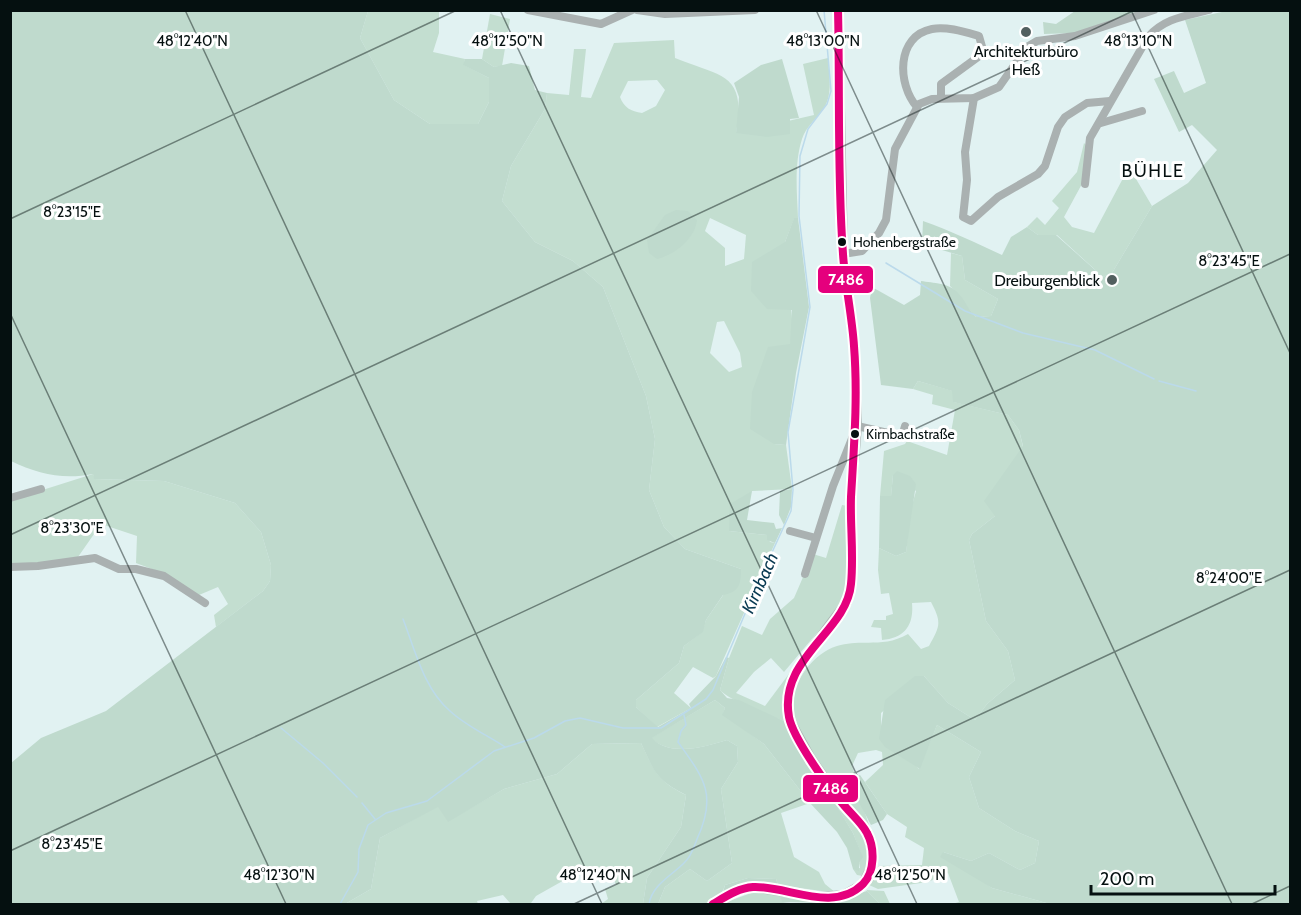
<svg xmlns="http://www.w3.org/2000/svg" width="1301" height="915" font-family="Cabin,sans-serif">
	<style>
		.green { fill: #c3ded0; fill-rule: evenodd }
		.forest { fill: #bfdacd }
		.lines { fill: none; stroke-linecap: round; stroke-linejoin: round }
		.stream { stroke: #bbdaeb; stroke-width: 1.5 }
		.minor { stroke: #aab1b1; stroke-width: 8 }
		.major { stroke: #aab5b3; stroke-width: 10 }
		.bus-1-casing { stroke: #fff; stroke-width: 12 }
		.bus-1 { stroke: #e5007d; stroke-width: 8 }
		.ticks { fill: none; stroke: #051010; stroke-width: 1.5; stroke-opacity: 0.45 }
		.poi-dot { fill: #525f5f; stroke: #fff; stroke-width: 2 }
		.bus-dot { fill: #051010; stroke: #fff; stroke-width: 2 }
		.labels { text-anchor: middle; dominant-baseline: central; stroke-width: 6; stroke-linejoin: round; paint-order: stroke }
		.bus-label { font-size: 14px; fill: #051010; stroke: #fff; text-anchor: start }
		.poi-label { font-size: 16px; fill: #051010; stroke: #fff }
		.neighbourhood-label { font-size: 18px; letter-spacing: 1.5px; fill: #051010; stroke: #fff }
		.water-label { font-size: 18px; font-style: italic; fill: #083951; stroke: #fff }
		.ticks-label { font-size: 15px; text-anchor: middle; fill: #051010; stroke: #fff; stroke-width: 6; stroke-linejoin: round; paint-order: stroke }
		.line-badge { stroke: #fff; stroke-width: 2 }
		.badge-label { font-size: 16px; text-anchor: middle; font-weight: bold; fill: #fff }
	</style>
	<rect width="100%" height="100%" fill="#e1f2f2"/>
	<g class="green">
		<polygon points="368,11 439,11 439,33 433,52 465,59 464,65 489,78 489,102 478,124 430,124 394,100 360,38"/>
		<polygon points="490,14 510,19 502,66 494,67 482,59"/>
		<path d="M674,40L675,58C721,77 747,72 736,133L814,115L803,64L828,58C829,75 833,93 824,108C817,119 806,126 802,139C794,164 797,192 798,218L794,219L785,242L793,329L774,444L786,445L792,489L752,491L729,531L767,535L770,542L775,543L716,676L713,678L693,667L674,693L691,708L657,727L636,707V700L679,663L684,646L702,632L706,620L741,569L685,549L664,527L649,490L655,439L646,396L603,287L573,261L535,242L502,201L511,166L545,109L547,93L569,95L574,49H586L581,97L591,98L614,43ZM657,80L665,90L656,106L642,113C631,111 624,108 620,97L628,81ZM710,218L746,235L744,259L725,266V248L705,231ZM724,321L740,353L742,367L729,372L710,353L717,322Z"/>
		<polygon points="1084,143 1087,146 1083,182 1064,217 1072,227 1094,233 1129,167 1152,206 1112,273 1103,277 1057,235 1038,235 1027,227 1037,217 1045,225 1059,208 1052,201 1077,172"/>
		<path d="M951,253L962,256L965,280L998,299L991,316L976,317C966,307 961,295 950,286Z"/>
		<path d="M918,381L953,391L954,402L1008,415L1019,430L1023,447L995,516L972,534L969,540L986,621L1008,651L1015,680L987,704L975,720L948,703L924,676L881,713V726L919,769L937,725L981,752L969,777L979,808L1015,831L1039,841L1035,863L1020,870L989,853L971,861L943,852L992,888L1050,904H952L959,902L948,873L928,882L878,889L869,885L878,866L922,865L924,848L905,837L907,827L887,814L865,782L883,765L882,752L876,750L858,753L852,766L859,788L854,792L863,807L870,828C847,807 801,744 794,714C788,687 811,654 837,646C862,638 882,649 908,634L921,649L929,646C940,626 942,623 931,602L912,603C914,625 905,638 882,640L881,628L871,627L874,620H886V616L893,614L889,593L881,594L878,570L879,548L896,556L906,552L910,513L916,491L893,475L891,497L880,496L884,451L905,444L907,441L947,455L955,410L932,404L933,395L913,389Z"/>
		<polygon points="93,474 95,479 164,481 235,503 261,532 271,565 270,581 263,591 216,627 214,615 228,604 218,587 199,595 165,574 136,563 137,536 101,524 78,557 42,563 11,565 11,500"/>
		<path d="M842,505L848,506L847,572L843,602L784,672L771,658L754,672L736,693L765,706L800,659L786,722C770,715 730,701 720,690L729,658L742,626L762,635L770,619L794,598L813,554L826,558Z"/>
		<path d="M715,700L725,708L723,714L764,744L810,803L781,813L794,857L819,872L825,884L836,893L778,885L776,879L748,878L725,885C718,912 680,904 658,904L665,887L690,869L707,881L732,863L721,789L738,762L737,746L727,740C705,747 670,757 651,738Z"/>
		<path d="M641,743C655,772 656,780 686,795L681,827L647,878L643,904H601L608,899L605,889L616,885L611,871L591,879L582,870L536,896L531,903L511,904L503,895L477,901L478,904H345L371,889L380,838L438,806L448,821L504,789L557,774L592,744Z"/>
		<path d="M832,799C854,825 878,840 863,876L857,875L853,869L860,868L859,863L862,856L853,833Z"/>
		<polygon points="867,890 884,891 890,904 880,904 867,891 865,894"/>
		<polygon points="754,892 780,895 783,902 797,904 721,904"/>
	</g>
	<g class="forest">
		<path d="M1231,10L1290,11V904H1050L992,888L940,857L943,852L971,861L989,853L1020,870L1035,863L1039,841L1015,831L979,808L969,777L981,752L937,725L920,769L885,747L879,739L885,700L915,676H924L948,703L975,720L987,704L1015,680L1008,651L986,621L969,540L972,534L995,516L984,501L1023,446L1019,430L1008,415L953,402L952,391L918,381L913,389L881,385L870,298L872,287L904,305L920,295L921,281C933,283 950,283 958,293C965,300 968,309 976,317L991,316L998,299L965,280L962,256L922,244L923,221C951,231 976,243 1002,255L1011,237L1027,227L1038,235H1056L1103,277L1112,273L1152,206L1188,183L1217,150L1192,125L1179,132L1154,79L1174,71L1184,93L1206,83L1185,20Z"/>
		<path d="M11,11H368L360,38L394,100L430,124H478L489,102V78L463,65L465,59H482L494,67L511,63L529,66L535,90L547,93L545,109L511,166L502,201L535,242L573,261L603,287L646,396L655,439L649,490L664,527L685,549L741,569C741,585 739,592 723,595L706,620L703,632L684,646L679,663L636,700V707L658,727L691,708L689,704L716,676L726,657L729,658L720,690L727,698L739,700L786,722L853,833L863,857L859,863V871L853,869L847,848L837,832L810,803L764,744L722,715L725,708L715,700L652,738C669,757 705,747 727,740L737,746L738,762L721,789L732,863L707,881L690,869L665,887L658,904H643L647,878L681,827L686,795C655,779 655,773 641,743L592,744L557,774L504,789L448,822L438,807L380,838L371,889L345,904H11V763L41,738L106,711L263,591L270,581L271,565L261,532L235,503L164,481L94,479L93,474C63,480 38,474 11,461Z"/>
		<polygon points="1075,11 1142,11 1075,33 1044,34 1043,22 1056,24"/>
		<polygon points="782,59 799,118 790,119 790,134 767,137 736,133 739,97 734,83 761,65"/>
		<path d="M676,210L688,211L697,220C695,239 674,255 657,259L649,253L647,240L665,215Z"/>
		<polygon points="794,218 798,218 809,307 796,373 786,445 774,444 750,429 752,392 768,347 790,344 792,310 767,309 751,291 752,262 785,242"/>
		<polygon points="897,471 910,476 916,484 906,552 896,556 879,548 880,496 891,496 893,475"/>
		<polygon points="792,489 791,507 784,525 779,515 780,491"/>
		<polygon points="752,491 747,520 774,523 776,529 782,528 775,543 767,540 767,535 729,531 730,504"/>
		<polygon points="860,775 887,814 883,820 871,825 853,791 859,788 855,777"/>
		<path d="M748,878L776,879L778,885C758,883 742,885 723,892L725,885Z"/>
		<polygon points="867,891 880,904 782,902 780,895 828,903"/>
	</g>
	<g class="lines">
		<g class="stream">
			<polyline points="886,263 965,311 1023,333 1095,350 1154,379"/>
			<polyline points="1159,381 1196,391"/>
			<path d="M403,619C415,650 424,689 450,711C466,726 487,735 505,747"/>
			<polyline points="281,728 323,763 357,797"/>
			<polyline points="362,803 375,819"/>
			<polyline points="340,904 358,872 359,849 368,825 386,813 427,801 494,751 534,738 565,721 580,718 623,728 661,728 706,699 713,690 757,585 791,511 793,490 788,432 810,307 799,216 800,156 808,129 827,104 831,91 824,10"/>
			<path d="M649,904C652,885 671,876 684,863C691,857 694,847 697,839C718,794 703,777 678,742L681,731L686,725L684,715"/>
		</g>
		<g class="minor">
			<polyline points="528,10 601,24 632,10"/>
			<polyline points="637,10 665,14 755,10"/>
			<polyline points="974,98 965,152 967,180 963,217 971,221 998,197 1038,174 1045,166 1058,127 1065,117 1087,103 1110,101"/>
			<path d="M917,107C897,84 896,36 932,29C946,26 965,32 979,36L983,50L978,57L941,84V98"/>
			<polyline points="1101,123 1142,111"/>
			<path d="M1085,184L1090,138L1148,37C1164,18 1186,16 1209,10"/>
			<polyline points="843,254 862,251 879,233 886,220 895,149 919,104 932,99 974,98 999,87 1027,47 1037,41 1075,36 1154,10"/>
			<polyline points="10,498 41,489"/>
			<polyline points="790,531 816,538"/>
			<polyline points="10,567 38,566 95,558 119,569 136,569 164,576 205,603"/>
			<polyline points="805,574 833,486 857,426 897,435 903,433 905,426"/>
		</g>
		<polyline class="major" points="713,904 737,891 753,887 818,897 844,895 863,884 872,866 873,856 868,834 840,801 810,757 790,721 787,700 793,680 806,656 847,602 851,585 851,499 857,426 854,346 843,254 838,10"/>
		<defs>
			<path id="bus-1" d="M713,904C725,897 738,888 753,887C786,885 833,914 863,884C875,872 875,848 867,833C862,823 850,813 843,804C828,787 793,738 789,717C778,658 847,632 851,584C854,555 850,526 851,497C854,446 858,397 854,346C852,315 845,285 843,254C837,174 840,91 838,10"/>
		</defs>
		<use href="#bus-1" class="bus-1-casing"/>
		<use href="#bus-1" class="bus-1"/>
	</g>
	<path class="ticks" d="M185,10L602,904M500,10L917,904M816,10L1232,904M1131,10L1290,353M10,219L457,10M10,313L286,904M10,535L1135,10M10,851L1290,254M574,904L1290,570M1252,904L1290,886"/>
	<g class="poi-dot">
		<circle cx="1026" cy="32" r="6"/>
		<circle cx="1112" cy="280" r="6"/>
	</g>
	<g class="bus-dot">
		<circle cx="842" cy="242" r="5"/>
		<circle cx="855" cy="434" r="5"/>
	</g>
	<g class="labels">
		<g class="bus-label">
			<text x="853" y="242">Hohenbergstraße</text>
			<text x="866" y="434">Kirnbachstraße</text>
		</g>
		<g class="poi-label">
			<text x="1026" y="51">Architekturbüro<tspan x="1026" dy="18">Heß</tspan></text>
			<text x="1100" y="280" text-anchor="end">Dreiburgenblick</text>
		</g>
		<g class="neighbourhood-label">
			<text x="1153" y="171">BÜHLE</text>
		</g>
		<g class="water-label">
			<text transform="translate(760 583) rotate(-66)">Kirnbach</text>
		</g>
	</g>
	<g class="ticks-label">
		<text x="192" y="46">48°12'40"N</text>
		<text x="507" y="46">48°12'50"N</text>
		<text x="823" y="46">48°13'00"N</text>
		<text x="1138" y="46">48°13'10"N</text>
		<text x="72" y="217">8°23'15"E</text>
		<text x="1229" y="266">8°23'45"E</text>
		<text x="72" y="533">8°23'30"E</text>
		<text x="1229" y="583">8°24'00"E</text>
		<text x="72" y="849">8°23'45"E</text>
		<text x="279" y="880">48°12'30"N</text>
		<text x="595" y="880">48°12'40"N</text>
		<text x="910" y="880">48°12'50"N</text>
	</g>
	<g class="line-badge">
		<rect x="817" y="265" width="57" height="29" rx="6" fill="#e5007d"/>
		<rect x="802" y="774" width="57" height="29" rx="6" fill="#e5007d"/>
	</g>
	<g class="badge-label">
		<text x="846" y="285">7486</text>
		<text x="831" y="794">7486</text>
	</g>
	<rect width="1301" height="915" fill="none" stroke="#051010" stroke-width="24"/>
	<path d="M1091 885v9h184v-9" fill="none" stroke="#051010" stroke-width="3"/>
	<text x="1100" y="885" font-size="18" fill="#051010" stroke="#ffffff" stroke-width="4.5" paint-order="stroke">200 m</text>
</svg>
